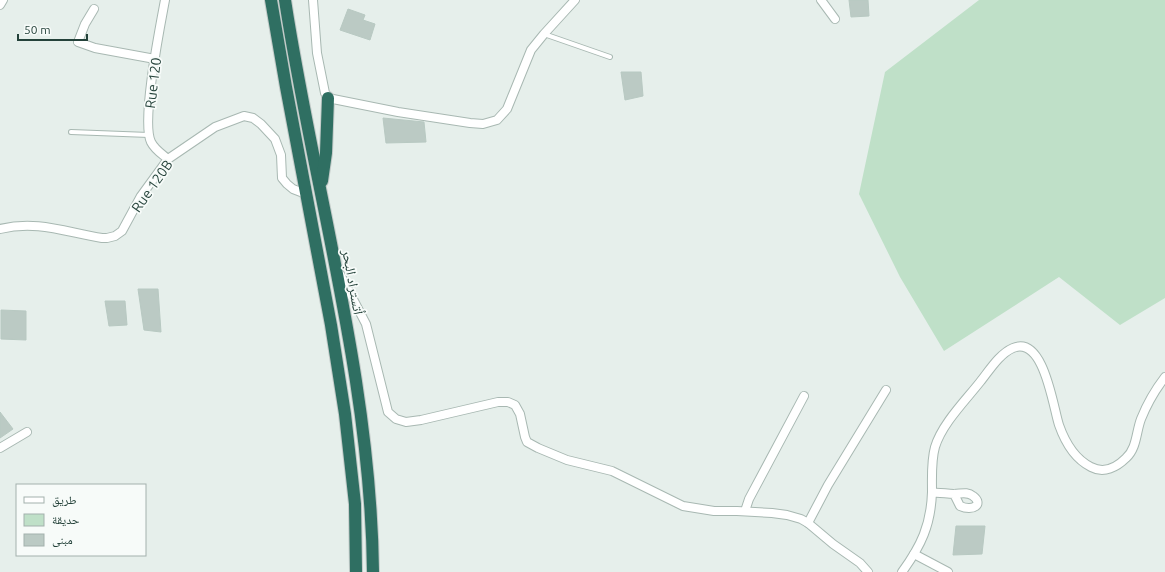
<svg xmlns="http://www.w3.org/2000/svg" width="1165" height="572" font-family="Ubuntu,'Noto Naskh Arabic',sans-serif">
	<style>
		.green { fill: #bfe0c8 }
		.building { fill: #bbcac4; stroke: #b8c9c2 }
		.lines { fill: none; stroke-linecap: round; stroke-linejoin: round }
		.lane-casing { stroke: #a8b8b2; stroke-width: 6 }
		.street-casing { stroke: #a8b8b2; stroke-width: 10 }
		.highway-casing { stroke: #c2cac8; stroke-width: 14 }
		.lane { stroke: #fff; stroke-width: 4 }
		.street { stroke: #fff; stroke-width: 8 }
		.highway { stroke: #2f6f62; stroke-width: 12 }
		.labels { text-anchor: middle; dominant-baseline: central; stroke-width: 3.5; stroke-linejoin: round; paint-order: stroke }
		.street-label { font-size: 14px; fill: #24423a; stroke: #f7fbf9 }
	</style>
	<rect width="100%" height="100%" fill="#e6efeb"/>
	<polygon class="green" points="979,0 1165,0 1165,298 1120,325 1059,277 944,351 900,277 859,194 885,72"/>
	<g class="building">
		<polygon points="849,0 868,0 869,16 851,17"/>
		<polygon points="348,9 365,15 363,20 375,24 370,40 340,30"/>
		<polygon points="621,72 641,72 643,96 625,100"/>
		<polygon points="383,118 424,122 426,142 386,143"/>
		<polygon points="138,289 158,289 161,332 144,330"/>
		<polygon points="105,301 125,301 127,325 109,326"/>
		<polygon points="1,310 26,311 26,340 1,339"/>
		<polygon points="0,412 13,429 0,438"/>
		<polygon points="956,526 985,526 982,554 953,555"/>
	</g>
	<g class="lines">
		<defs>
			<g id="lane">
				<polyline points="544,34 610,57"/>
				<polyline points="71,132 149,135"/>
			</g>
			<g id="street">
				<path d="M165,0C160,27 141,121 151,142C155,150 162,154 168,159"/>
				<polyline points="313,0 317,53 325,93 328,98 398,112 470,123 483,124 497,120 507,109 531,50 544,34 575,0"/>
				<polyline points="821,0 835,19"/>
				<polyline points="0,5 3,0"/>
				<polyline points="94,9 85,24 78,42 95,48 155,59"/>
				<path d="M0,229C37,220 65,232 102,238H107L115,236L122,231L141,196L168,159L215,127L244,116L253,118L261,124L275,139L281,155L282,178L287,184L293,189L306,194"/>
				<polyline points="340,274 366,324 388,412 396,419 406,422 421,420 498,402 508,402 515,405 520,414 525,437 527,442 538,448 567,460 612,471 683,506 714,511 737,511 772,513 787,515 801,519 808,523 833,544 860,563 868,572"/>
				<polyline points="0,448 27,432"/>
				<path d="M932,493C940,492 946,494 954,494C961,494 967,491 973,496C984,504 973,512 960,506L954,494"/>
				<polyline points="745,511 749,499 804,396"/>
				<polyline points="808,523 828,485 886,390"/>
				<polyline points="914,554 948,572"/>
				<path d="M902,572C921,546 931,525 932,492C932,477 931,461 935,447C942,424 965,401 980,382C989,371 999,354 1013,348C1044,335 1053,407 1059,425C1065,442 1075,459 1091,467C1104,474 1117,467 1126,458C1137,448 1136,432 1141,419C1147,404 1155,390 1165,377"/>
			</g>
			<g id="highway">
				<polyline points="271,0 286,87 331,325 345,414 355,504 356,572"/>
				<path d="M285,0C314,190 371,378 373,572"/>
				<polyline points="322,181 326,153 328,98"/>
			</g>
		</defs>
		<use href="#lane" class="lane-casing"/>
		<use href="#street" class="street-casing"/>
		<use href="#highway" class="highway-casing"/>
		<use href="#lane" class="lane"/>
		<use href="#street" class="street"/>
		<use href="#highway" class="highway"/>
	</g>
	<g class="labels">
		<g class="street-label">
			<text transform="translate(153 83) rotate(-83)">Rue 120</text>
			<text transform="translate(152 186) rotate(-55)">Rue 120B</text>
			<text transform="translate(353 282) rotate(80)">أتستراد البحر</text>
		</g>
	</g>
	<rect x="16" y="484" width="130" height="72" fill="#f7fbf9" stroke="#a3b1ad"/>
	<rect x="24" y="497" width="20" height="6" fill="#ffffff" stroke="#a3b1ad"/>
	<text x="52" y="504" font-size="12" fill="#24423a">طريق</text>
	<rect x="24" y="514" width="20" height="12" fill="#bfe0c8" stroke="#a3b1ad"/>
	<text x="52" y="524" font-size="12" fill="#24423a">حديقة</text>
	<rect x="24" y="534" width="20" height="12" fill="#bbcac4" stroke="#a3b1ad"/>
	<text x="52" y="544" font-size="12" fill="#24423a">مبنى</text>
	<path d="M18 34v6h69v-6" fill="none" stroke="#24423a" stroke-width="2"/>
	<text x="24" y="34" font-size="12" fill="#24423a" stroke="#f7fbf9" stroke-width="3" paint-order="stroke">50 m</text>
</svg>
